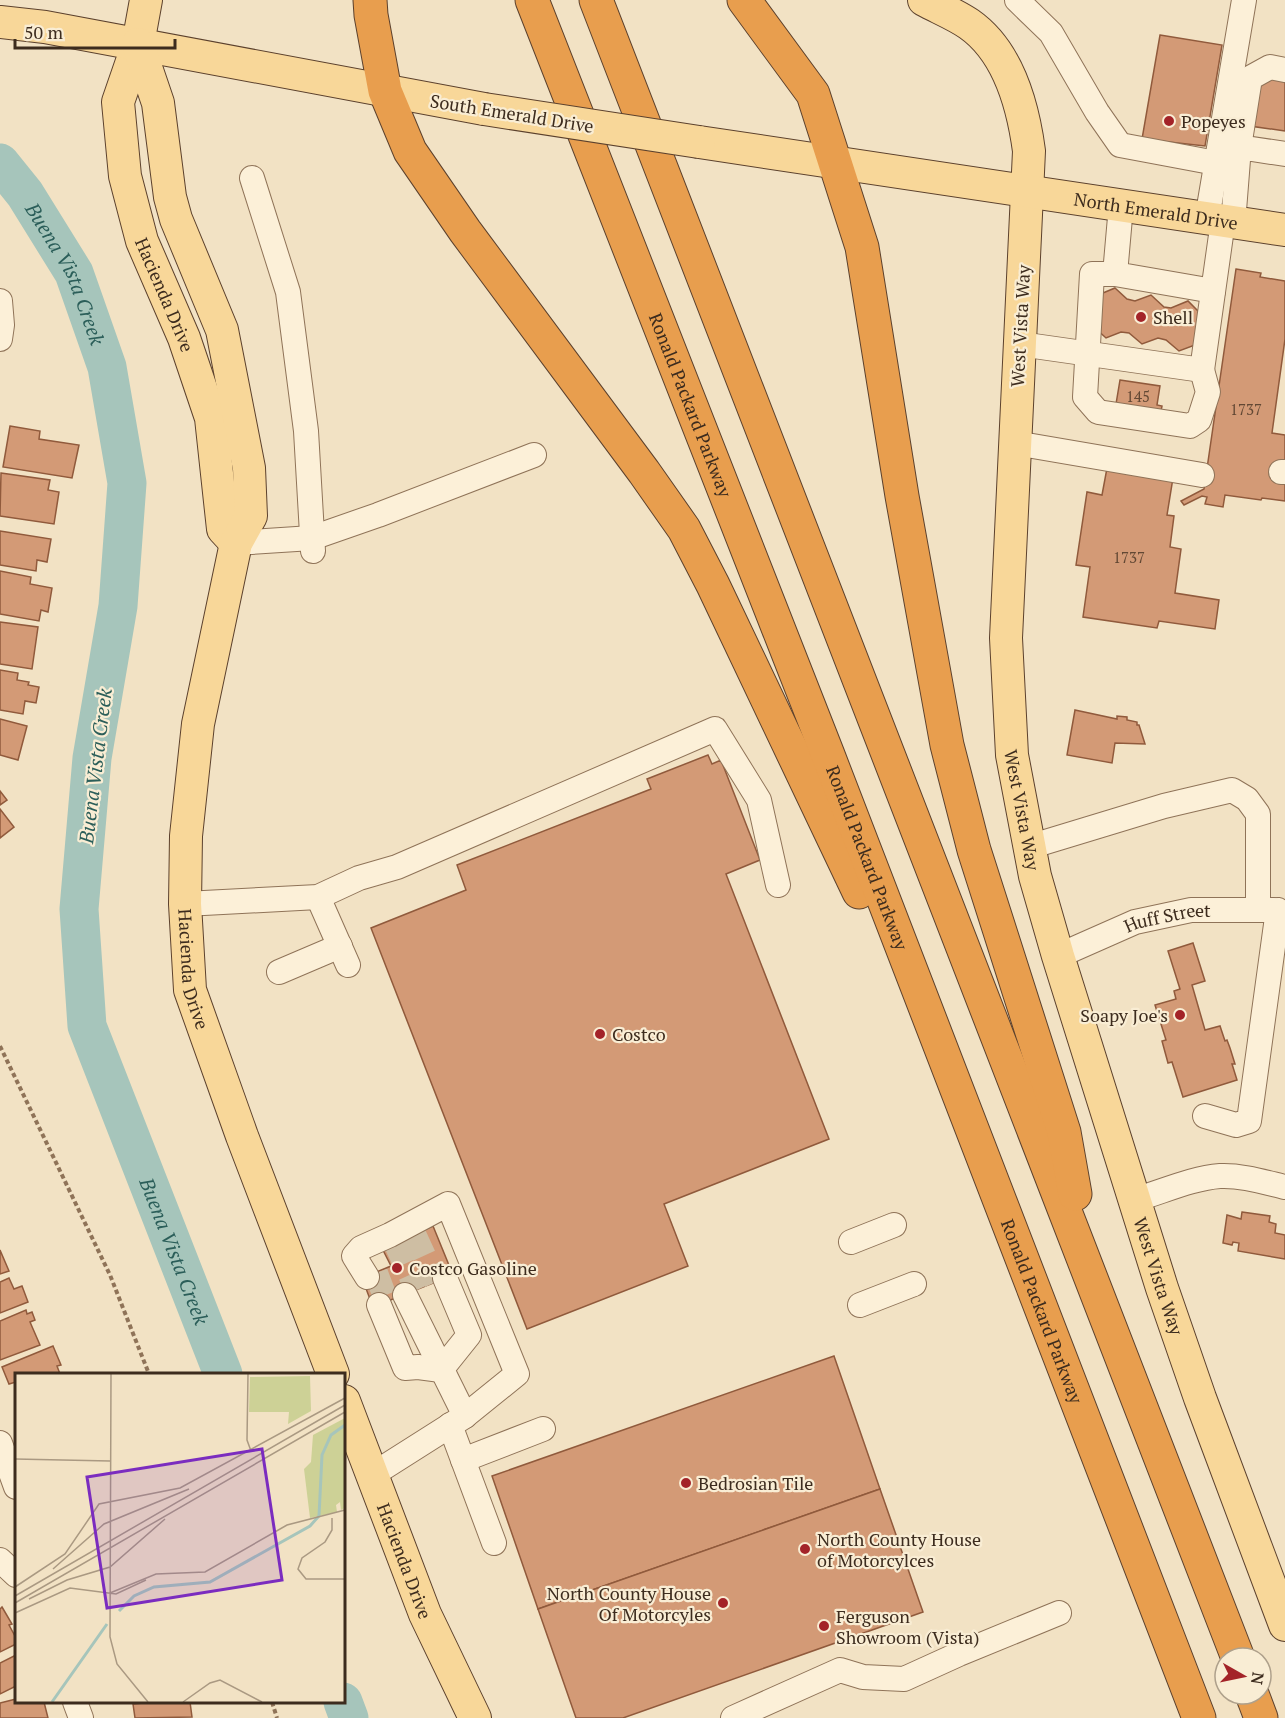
<svg xmlns="http://www.w3.org/2000/svg" width="1285" height="1718" font-family="'PT Serif',serif">
	<style>
		.lines { fill: none; stroke-linecap: round; stroke-linejoin: round }
		.river { stroke: #a6c5bb; stroke-width: 39 }
		.building { fill: #d39a76; stroke: #905a3c; stroke-width: 1.5 }
		.minor-tunnel { stroke: #cebea3; stroke-width: 24; stroke-dasharray: 24 12; stroke-linecap: butt }
		.minor-casing { stroke: #8f7358; stroke-width: 26 }
		.major-casing { stroke: #5c412d; stroke-width: 34 }
		.highway-casing { stroke: #5c412d; stroke-width: 35 }
		.path { stroke: #8f7358; stroke-width: 4; stroke-dasharray: 4.5 3; stroke-linecap: butt }
		.minor { stroke: #fcf0d8; stroke-width: 24 }
		.major { stroke: #f8d799; stroke-width: 32 }
		.highway { stroke: #e89e4e; stroke-width: 33 }
		.major-bridge-casing { stroke: #5c412d; stroke-width: 34; stroke-linecap: butt }
		.major-bridge { stroke: #f8d799; stroke-width: 32 }
		.poi-dot { fill: #a32328; stroke: #f9edd4; stroke-width: 2 }
		.labels { text-anchor: middle; dominant-baseline: central; stroke-width: 4.5; stroke-linejoin: round; paint-order: stroke }
		.number-label { font-size: 15px; fill: #624834 }
		.street-label { font-size: 18px; fill: #3d2c1e; stroke: #f9edd4 }
		.poi-label { font-size: 18px; fill: #3d2c1e; stroke: #f9edd4; text-anchor: start }
		.water-label { font-size: 20px; font-style: italic; fill: #2b5e59; stroke: #f9edd4 }
		.inset-river { fill: none; stroke: #a6c5bb; stroke-width: 3 }
		.inset-road { fill: none; stroke: #aa9982; stroke-width: 1.5 }
		.view { fill: #7b2cbf; fill-opacity: 0.15; stroke: #7b2cbf; stroke-width: 3 }
		.inset-edge { fill: none; stroke: #3d2c1e; stroke-width: 3 }
	</style>
	<rect width="100%" height="100%" fill="#f2e2c4"/>
	<g class="lines">
		<g class="river">
			<path id="s1" d="M0,163L25,194L74,273L107,367L127,483L118,606L92,758L79,909L87,1026L223,1374"/>
			<polyline points="343,1702 349,1718"/>
		</g>
	</g>
	<g class="building">
		<polygon points="1160,35 1222,45 1205,146 1142,139"/>
		<polygon points="1275,74 1285,76 1285,131 1250,126 1256,86"/>
		<polygon points="1236,269 1261,273 1260,277 1285,281 1285,339 1272,433 1285,435 1285,501 1262,498 1261,500 1225,495 1223,507 1205,504 1207,497 1202,496 1184,505 1181,501 1204,489"/>
		<polygon points="1115,288 1127,299 1135,301 1151,295 1164,307 1171,308 1188,301 1200,313 1195,345 1179,351 1166,340 1158,338 1142,344 1129,333 1121,332 1106,338 1093,326 1098,295"/>
		<polygon points="1120,380 1160,386 1157,405 1162,406 1161,411 1113,422"/>
		<polygon points="10,426 40,431 39,439 79,445 72,478 3,467"/>
		<polygon points="1107,468 1173,478 1167,515 1174,516 1170,547 1181,549 1175,593 1219,600 1215,629 1159,621 1157,628 1083,617 1090,567 1076,565 1087,492 1102,495"/>
		<polygon points="1,473 50,480 48,490 59,492 54,524 0,516"/>
		<polygon points="0,531 51,539 47,562 37,560 36,571 0,565"/>
		<polygon points="0,571 31,577 30,584 52,588 48,612 41,610 39,621 0,614"/>
		<polygon points="0,622 38,627 32,669 0,664"/>
		<polygon points="0,670 18,673 17,680 29,682 28,685 39,687 36,703 25,701 23,714 0,710"/>
		<polygon points="1075,710 1117,719 1117,716 1127,717 1127,720 1137,722 1137,725 1139,725 1145,744 1115,743 1112,763 1067,755"/>
		<polygon points="0,719 27,726 18,760 0,755"/>
		<polygon points="708,755 712,764 721,760 760,860 726,874 829,1139 664,1204 688,1266 527,1329 371,928 466,890 457,865 651,789 647,779"/>
		<polygon points="0,791 7,800 0,805"/>
		<polygon points="0,809 14,827 0,838"/>
		<polygon points="1193,943 1205,981 1192,985 1205,1030 1220,1026 1225,1041 1227,1040 1230,1048 1235,1064 1232,1064 1237,1080 1183,1097 1172,1062 1168,1063 1162,1041 1166,1040 1155,1005 1176,999 1174,991 1180,989 1168,951"/>
		<polygon points="1242,1212 1270,1216 1269,1222 1276,1224 1275,1233 1285,1235 1285,1259 1238,1251 1239,1243 1233,1242 1232,1245 1223,1243 1227,1215 1241,1219"/>
		<polygon points="433,1226 453,1275 373,1307 362,1278 391,1266 382,1248"/>
		<polygon points="0,1250 9,1271 0,1274"/>
		<polygon points="9,1278 14,1289 22,1286 28,1302 0,1313 0,1282"/>
		<polygon points="26,1310 27,1314 32,1312 35,1320 30,1322 40,1345 0,1360 0,1321"/>
		<polygon points="53,1346 61,1365 57,1366 60,1374 16,1374 16,1382 9,1384 2,1367"/>
		<polygon points="834,1356 880,1489 538,1609 492,1476"/>
		<polygon points="880,1489 923,1612 623,1718 576,1718 538,1609"/>
		<polygon points="2,1607 12,1624 9,1625 16,1638 16,1644 0,1652 0,1609"/>
		<polygon points="16,1655 16,1686 0,1694 0,1663"/>
		<polygon points="16,1699 16,1702 44,1702 48,1718 0,1718 0,1703"/>
		<polygon points="154,1702 190,1702 192,1717 135,1718 133,1704"/>
	</g>
	<g class="lines">
		<g class="minor-tunnel">
			<polyline points="414,1234 436,1282"/>
			<polyline points="395,1242 417,1290"/>
			<polyline points="376,1273 387,1302"/>
		</g>
		<defs>
			<g id="minor">
				<polyline points="1017,0 1051,33 1097,112 1120,145 1216,163"/>
				<polyline points="1239,147 1250,78 1270,67 1285,70"/>
				<polyline points="252,178 288,292 306,431 313,551"/>
				<polyline points="1121,206 1115,274 1213,291"/>
				<polyline points="1207,219 1244,0"/>
				<polyline points="1233,223 1239,147 1285,154"/>
				<polyline points="1115,274 1092,274 1085,397 1098,412 1190,426 1199,420 1208,392 1202,370"/>
				<polyline points="0,301 2,325 0,339"/>
				<polyline points="1020,344 1202,370 1223,221"/>
				<polyline points="1015,443 1202,475"/>
				<polyline points="1281,472 1285,472"/>
				<polyline points="236,543 312,538 378,515 534,455"/>
				<polyline points="1029,847 1164,806 1232,790 1247,799 1258,814 1258,910"/>
				<polyline points="318,897 348,965"/>
				<polyline points="185,904 318,897 359,878 397,867 715,729 759,800 778,885"/>
				<path id="s2" d="M1058,956L1135,922L1191,910H1274"/>
				<polyline points="279,972 340,946"/>
				<polyline points="1205,1116 1236,1125 1249,1121 1278,910"/>
				<path d="M1134,1200C1162,1192 1192,1178 1220,1176C1241,1175 1264,1182 1285,1187"/>
				<polyline points="851,1242 894,1225"/>
				<polyline points="367,1277 354,1256 361,1248 390,1235 448,1204 517,1374 465,1416 372,1475"/>
				<polyline points="405,1295 465,1416"/>
				<polyline points="379,1305 405,1368 418,1367 441,1370"/>
				<polyline points="860,1305 914,1284"/>
				<polyline points="441,1370 469,1335 445,1278"/>
				<polyline points="450,1425 494,1543"/>
				<polyline points="0,1443 16,1487"/>
				<polyline points="463,1460 543,1429"/>
				<polyline points="0,1560 16,1575"/>
				<polyline points="75,1702 81,1718"/>
				<polyline points="733,1718 840,1670 863,1677 904,1679 959,1654 1059,1613"/>
			</g>
			<g id="major">
				<path id="s3" d="M146,0L138,44L118,102L125,176L142,241L184,338L211,418L223,529L236,543"/>
				<path id="s4" d="M924,0C939,8 956,15 969,24C1009,52 1023,106 1029,151L1006,638L1012,755L1035,876L1058,956L1162,1288L1200,1398L1285,1625"/>
				<polyline points="0,22 45,27 484,109"/>
				<path id="s5" d="M138,44L158,103L170,197L176,219L222,330L249,468L251,516L236,543L198,724L186,836L185,904L190,990L242,1136L333,1374"/>
				<path id="s6" d="M699,142L1285,230"/>
				<path id="s7" d="M344,1401L425,1614L475,1718"/>
			</g>
			<g id="highway">
				<polyline points="370,0 371,15 385,91 410,151 465,231 644,472 684,529 713,585 859,892"/>
				<path id="s8" d="M532,0L828,755L1199,1718"/>
				<polyline points="596,0 1238,1658"/>
				<polyline points="744,0 813,94 862,247 902,496 947,745 974,850 1064,1132 1075,1194"/>
				<polyline points="1252,1694 1261,1718"/>
			</g>
		</defs>
		<use href="#minor" class="minor-casing"/>
		<use href="#major" class="major-casing"/>
		<use href="#highway" class="highway-casing"/>
		<g class="path">
			<polyline points="0,1046 110,1275 149,1374"/>
			<polyline points="272,1702 277,1718"/>
		</g>
		<use href="#minor" class="minor"/>
		<use href="#major" class="major"/>
		<use href="#highway" class="highway"/>
		<defs>
			<polyline id="major-bridge" points="484,109 699,142"/>
		</defs>
		<use href="#major-bridge" class="major-bridge-casing"/>
		<use href="#major-bridge" class="major-bridge"/>
	</g>
	<g class="poi-dot">
		<circle cx="1169" cy="121" r="6"/>
		<circle cx="1141" cy="317" r="6"/>
		<circle cx="1180" cy="1015" r="6"/>
		<circle cx="600" cy="1034" r="6"/>
		<circle cx="397" cy="1268" r="6"/>
		<circle cx="686" cy="1483" r="6"/>
		<circle cx="805" cy="1549" r="6"/>
		<circle cx="723" cy="1603" r="6"/>
		<circle cx="824" cy="1626" r="6"/>
	</g>
	<g class="labels">
		<g class="number-label">
			<text x="1138" y="396">145</text>
			<text x="1246" y="409">1737</text>
			<text x="1129" y="557">1737</text>
		</g>
		<g class="street-label">
			<text transform="translate(512 113) rotate(9)">South Emerald Drive</text>
			<text stroke="none"><textPath href="#s6" startOffset="462">North Emerald Drive</textPath></text>
			<text stroke="none"><textPath href="#s3" startOffset="306">Hacienda Drive</textPath></text>
			<text transform="translate(1020 326) rotate(-87)">West Vista Way</text>
			<text stroke="none"><textPath href="#s8" startOffset="435">Ronald Packard Parkway</textPath></text>
			<text stroke="none"><textPath href="#s4" startOffset="856">West Vista Way</textPath></text>
			<text stroke="none"><textPath href="#s8" startOffset="921">Ronald Packard Parkway</textPath></text>
			<text stroke="none"><textPath href="#s2" startOffset="117">Huff Street</textPath></text>
			<text stroke="none"><textPath href="#s5" startOffset="951">Hacienda Drive</textPath></text>
			<text stroke="none"><textPath href="#s4" startOffset="1342">West Vista Way</textPath></text>
			<text stroke="none"><textPath href="#s8" startOffset="1407">Ronald Packard Parkway</textPath></text>
			<text stroke="none"><textPath href="#s7" startOffset="171">Hacienda Drive</textPath></text>
		</g>
		<g class="poi-label">
			<text x="1181" y="121">Popeyes</text>
			<text x="1153" y="317">Shell</text>
			<text x="1168" y="1015" text-anchor="end">Soapy Joe's</text>
			<text x="612" y="1034">Costco</text>
			<text x="409" y="1268">Costco Gasoline</text>
			<text x="698" y="1483">Bedrosian Tile</text>
			<text x="817" y="1539">North County House<tspan x="817" dy="21">of Motorcylces</tspan></text>
			<text x="711" y="1593" text-anchor="end">North County House<tspan x="711" dy="21">Of Motorcyles</tspan></text>
			<text x="836" y="1616">Ferguson<tspan x="836" dy="21">Showroom (Vista)</tspan></text>
		</g>
		<g class="water-label">
			<text stroke="none"><textPath href="#s1" startOffset="130">Buena Vista Creek</textPath></text>
			<text transform="translate(95 766) rotate(-83)">Buena Vista Creek</text>
			<text stroke="none"><textPath href="#s1" startOffset="1138">Buena Vista Creek</textPath></text>
		</g>
	</g>
	<g transform="translate(15 1373)">
		<rect width="330" height="330" fill="#f2e2c4"/>
		<path d="M330,45V135L326,137L325,129L321,132L322,139L295,145L289,96L296,89L298,62Z" fill="#cdd196"/>
		<path d="M295,3L296,38L273,51L274,39H234L235,4Z" fill="#cdd196"/>
		<path class="inset-river" d="M104,238L119,223L139,214L195,209L295,153L304,143L307,82L316,62L330,52M37,329L92,251"/>
		<path class="inset-road" d="M96,1L95,264L102,291L133,329M233,1L232,67L236,78M0,86L95,88M317,145V157L310,169L287,185L283,196L291,206H330M38,196L89,151L174,116M0,214L50,181L84,131L165,115L330,25M95,220L141,201L190,199L272,152L330,137M0,223L330,32M14,226L52,207L95,194L150,146M0,230L330,39M0,240L55,215L101,221L131,207M168,329L195,310L205,307L247,329"/>
		<path class="view" d="M247,76L267,207L92,235L72,104Z"/>
		<rect width="330" height="330" class="inset-edge"/>
	</g>
	<g transform="translate(1243 1676) rotate(99)"><circle r="28" fill="#f9edd4" stroke="#aea08b" stroke-width="1.5"/>
	<path d="M0-4.5L10 22L0 15L-10 22Z" fill="#a32328"/>
	<text y="-9" font-size="16" font-weight="bold" text-anchor="middle" fill="#3d2c1e">N</text>
	</g>
	<path d="M15 39v9h160v-9" fill="none" stroke="#3d2c1e" stroke-width="3"/>
	<text x="24" y="39" font-size="18" fill="#3d2c1e" stroke="#f9edd4" stroke-width="4.5" paint-order="stroke">50 m</text>
</svg>
